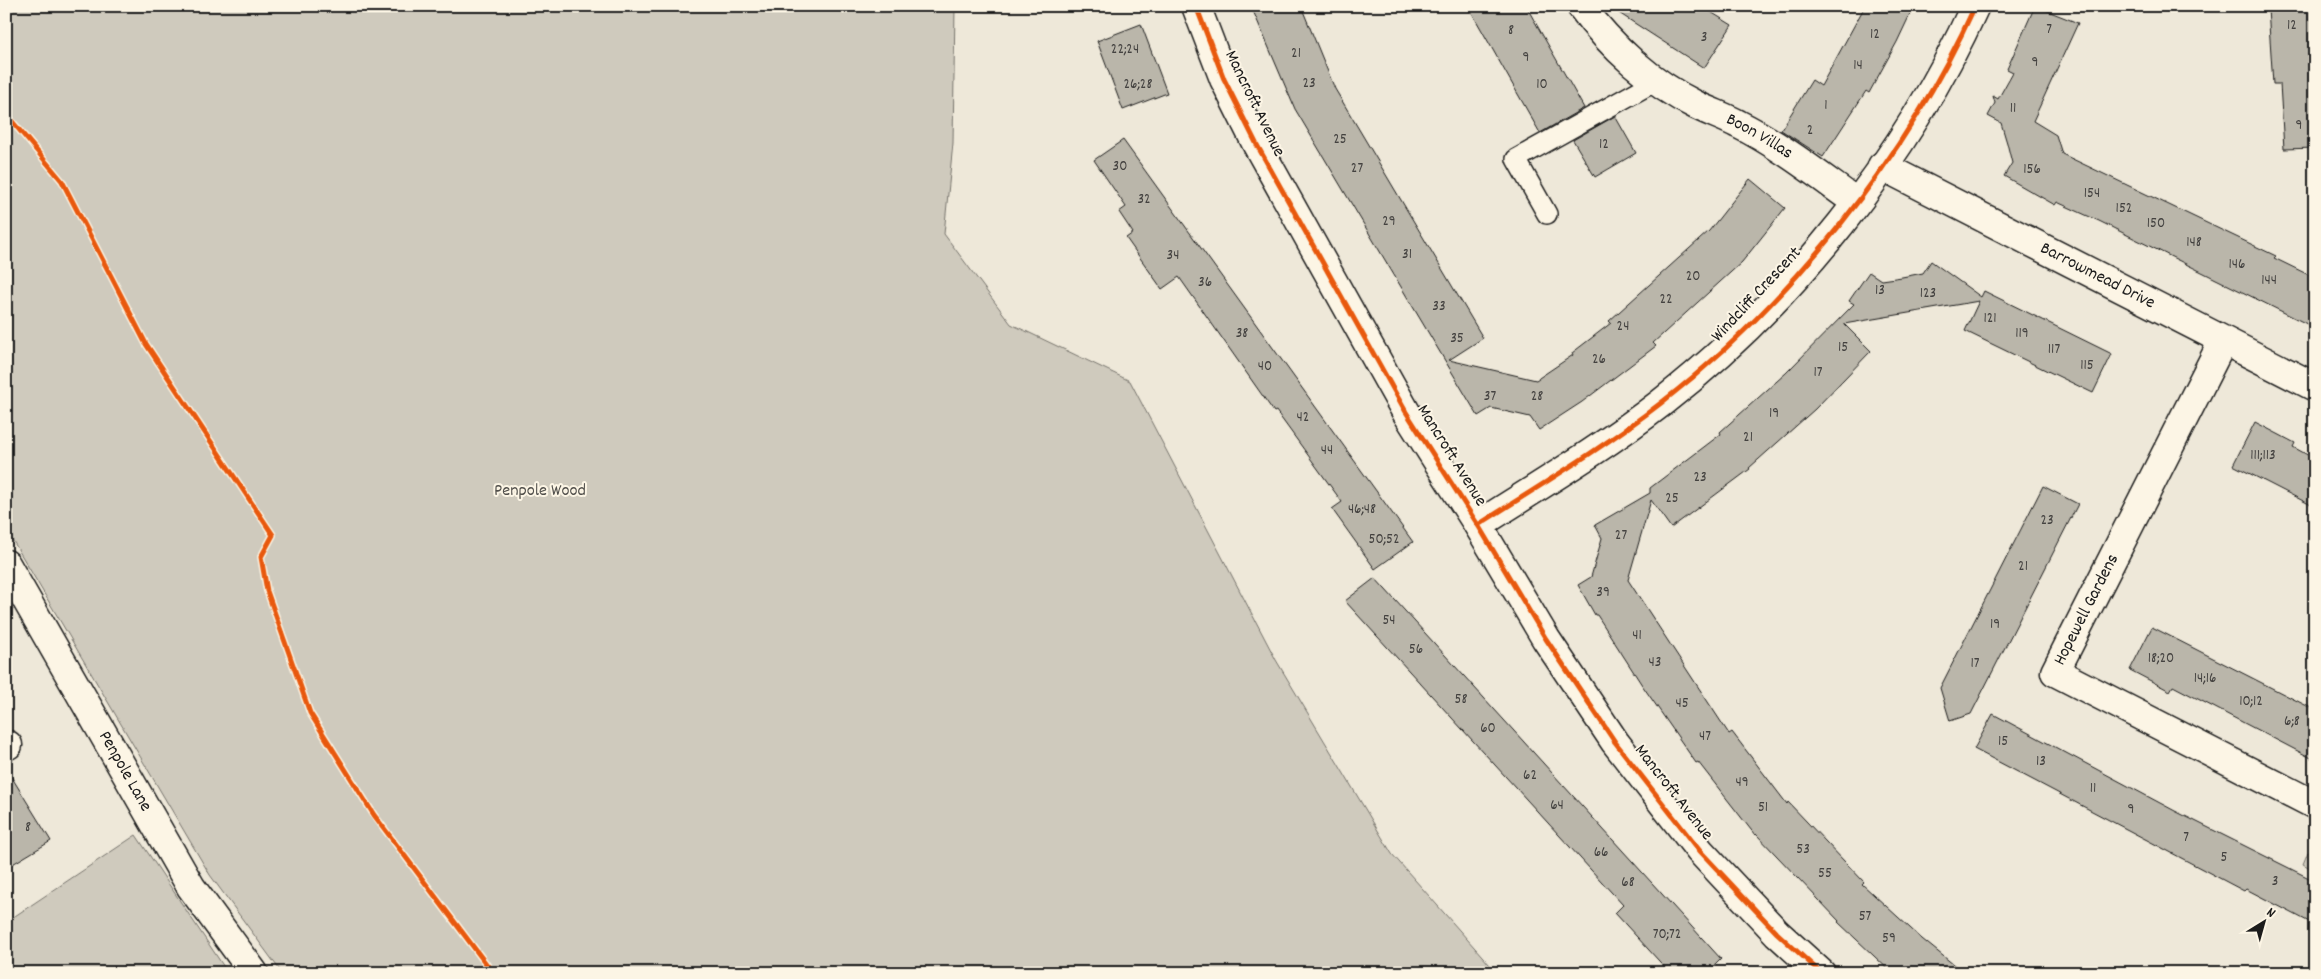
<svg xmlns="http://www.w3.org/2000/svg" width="2321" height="979" font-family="Dekko,sans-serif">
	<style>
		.green { fill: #cfcabd; stroke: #76736c }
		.building { fill: #bab6aa; stroke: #1c1c1c }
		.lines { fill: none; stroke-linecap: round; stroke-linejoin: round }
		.service-casing { stroke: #1c1c1c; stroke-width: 22 }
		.minor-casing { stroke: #1c1c1c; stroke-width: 31 }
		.service { stroke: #fcf5e5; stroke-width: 19 }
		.minor { stroke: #fcf5e5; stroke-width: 28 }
		.cycleway-casing { stroke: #fcf5e5; stroke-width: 8 }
		.cycleway { stroke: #e8590c; stroke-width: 5 }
		.labels { text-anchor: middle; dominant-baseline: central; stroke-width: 4; stroke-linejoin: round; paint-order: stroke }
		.number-label { font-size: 15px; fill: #444240 }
		.street-label { font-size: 18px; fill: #1c1c1c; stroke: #fcf5e5 }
		.park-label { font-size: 18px; fill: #52504c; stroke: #fcf5e5 }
	</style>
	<rect width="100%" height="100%" fill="#eee8d9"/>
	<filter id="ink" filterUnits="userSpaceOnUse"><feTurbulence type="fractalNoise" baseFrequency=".02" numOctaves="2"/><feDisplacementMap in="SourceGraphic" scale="10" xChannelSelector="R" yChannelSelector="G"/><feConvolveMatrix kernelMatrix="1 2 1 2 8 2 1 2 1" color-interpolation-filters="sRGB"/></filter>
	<g filter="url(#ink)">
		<g class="green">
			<polygon points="6,6 955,6 953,143 944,234 1011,324 1130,381 1276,660 1392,854 1497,973 282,973 210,875 6,529"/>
			<polygon points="136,835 228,973 6,973 6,922"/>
			<polygon points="2308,852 2315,856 2315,871 2303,864"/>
		</g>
		<g class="building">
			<polygon points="1251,6 1301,6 1335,89 1483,338 1449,360 1536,380 1573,355 1572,353 1611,323 1609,321 1709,231 1750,179 1785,208 1742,262 1653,343 1656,346 1582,402 1539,430 1530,417 1491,408 1478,416 1295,109"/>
			<polygon points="1468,6 1526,6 1584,108 1540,133"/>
			<polygon points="1608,6 1701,6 1732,25 1704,68"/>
			<polygon points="1865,6 1914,6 1897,42 1869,93 1866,91 1823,157 1781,130 1812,80 1821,86"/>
			<polygon points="2035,6 2078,23 2033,121 2056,135 2062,154 2276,256 2274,258 2315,278 2315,328 2099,221 2057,202 2055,205 2004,176 2012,163 2007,143 2001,123 1988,116 1995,103 1993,96 1998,99 2013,72 2007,69"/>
			<polygon points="2315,7 2315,148 2284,149 2280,84 2273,84 2268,9"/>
			<polygon points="1141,24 1167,93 1123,110 1097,41"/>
			<polygon points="1615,116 1636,153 1595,177 1573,140"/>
			<polygon points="1123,140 1413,542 1375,569 1332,509 1342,502 1276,411 1274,412 1179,277 1162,289 1126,238 1133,233 1119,212 1126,207 1094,160"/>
			<polygon points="1931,261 1981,297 1984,291 2112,354 2093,393 1965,331 1979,301 1844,324 1871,351 1815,409 1749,468 1750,469 1671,528 1651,500 1628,580 1729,734 1732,732 1787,804 1788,802 1864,882 1862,884 1922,939 1964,973 1892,973 1838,922 1839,921 1756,834 1755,835 1698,762 1696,763 1642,685 1597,615 1595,615 1578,585 1591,577 1602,538 1595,525 1650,493 1650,488 1721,434 1720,432 1786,373 1854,304 1849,301 1869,272 1881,280 1902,277 1923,273"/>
			<polygon points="2255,422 2295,443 2293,447 2315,459 2315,507 2233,465"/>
			<polygon points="2043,486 2078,504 1971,714 1950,721 1940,688"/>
			<polygon points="1375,578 1721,959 1707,973 1670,973 1615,913 1623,905 1345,601"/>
			<polygon points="2152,627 2315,710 2315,760 2173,686 2170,691 2130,670"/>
			<polygon points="1993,714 2175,811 2315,881 2315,925 2246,889 2244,891 1974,749"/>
			<polygon points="6,768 51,841 6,868"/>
		</g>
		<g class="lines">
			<defs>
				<polyline id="service" points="1547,214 1516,159 1656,81"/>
				<g id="minor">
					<polyline points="1196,6 1224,79 1257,145 1406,412 1478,525 1546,639 1615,742 1700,851 1777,933 1821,973"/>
					<path id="s1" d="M1581,6C1611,47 1651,83 1696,105C1710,112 1725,117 1738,124C1780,145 1818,175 1856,202"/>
					<path id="s2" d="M1882,166L2315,387"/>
					<polyline points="2223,341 2055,672 2315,805"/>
					<path d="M1478,525C1539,486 1603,448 1661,403C1791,302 1907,157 1975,6"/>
					<path id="s3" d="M6,564L191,887L254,973"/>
					<polyline points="6,746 8,745"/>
				</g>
			</defs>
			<use href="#service" class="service-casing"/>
			<use href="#minor" class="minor-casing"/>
			<use href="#service" class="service"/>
			<use href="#minor" class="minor"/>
			<defs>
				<g id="cycleway">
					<polyline points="1196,6 1224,79 1257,145 1406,412 1478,525 1546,639 1615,742 1700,851 1777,933 1821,973"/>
					<polyline points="6,114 62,181 146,344 273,535 261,557 267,591 310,713 374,815 493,973"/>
					<path d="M1478,525C1539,486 1603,448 1661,403C1791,302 1907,157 1975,6"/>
				</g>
			</defs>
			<use href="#cycleway" class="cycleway-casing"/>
			<use href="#cycleway" class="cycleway"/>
		</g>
	</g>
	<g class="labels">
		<g class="number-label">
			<text x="2292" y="26">12</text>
			<text x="2049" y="30">7</text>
			<text x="1511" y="31">8</text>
			<text x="1875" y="35">12</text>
			<text x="1704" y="38">3</text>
			<text x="1125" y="50">22;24</text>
			<text x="1296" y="54">21</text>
			<text x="1526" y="58">9</text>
			<text x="2035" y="63">9</text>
			<text x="1858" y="66">14</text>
			<text x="1309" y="84">23</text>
			<text x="1138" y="85">26;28</text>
			<text x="1542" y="85">10</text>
			<text x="1826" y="106">1</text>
			<text x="2013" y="109">11</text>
			<text x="2299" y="126">9</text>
			<text x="1810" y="131">2</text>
			<text x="1340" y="140">25</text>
			<text x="1604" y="145">12</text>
			<text x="1120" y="167">30</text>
			<text x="1357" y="169">27</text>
			<text x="2032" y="170">156</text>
			<text x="2092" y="194">154</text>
			<text x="1144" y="200">32</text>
			<text x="2124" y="209">152</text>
			<text x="1389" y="222">29</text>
			<text x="2156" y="224">150</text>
			<text x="2194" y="243">148</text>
			<text x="1407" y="255">31</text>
			<text x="1173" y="256">34</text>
			<text x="2237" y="265">146</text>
			<text x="1693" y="277">20</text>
			<text x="2269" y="281">144</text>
			<text x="1205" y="283">36</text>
			<text x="1880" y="291">13</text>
			<text x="1928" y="294">123</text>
			<text x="1666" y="300">22</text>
			<text x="1439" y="307">33</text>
			<text x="1990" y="319">121</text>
			<text x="1623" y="327">24</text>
			<text x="1242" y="334">38</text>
			<text x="2022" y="334">119</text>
			<text x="1457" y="339">35</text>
			<text x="1843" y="348">15</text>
			<text x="2054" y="350">117</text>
			<text x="1599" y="360">26</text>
			<text x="2087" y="366">115</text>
			<text x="1265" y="367">40</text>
			<text x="1818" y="373">17</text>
			<text x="1490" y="397">37</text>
			<text x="1537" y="397">28</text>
			<text x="1774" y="414">19</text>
			<text x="1303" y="418">42</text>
			<text x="1748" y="438">21</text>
			<text x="1327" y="451">44</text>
			<text x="2263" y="456">111;113</text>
			<text x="1700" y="478">23</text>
			<text x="1672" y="499">25</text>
			<text x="1362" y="510">46;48</text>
			<text x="2047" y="521">23</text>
			<text x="1621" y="536">27</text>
			<text x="1384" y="540">50;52</text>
			<text x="2023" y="567">21</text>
			<text x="1603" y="593">39</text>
			<text x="1389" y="621">54</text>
			<text x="1995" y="625">19</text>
			<text x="1637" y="636">41</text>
			<text x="1416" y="650">56</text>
			<text x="2161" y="659">18;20</text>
			<text x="1655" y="663">43</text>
			<text x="1975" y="664">17</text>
			<text x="2205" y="679">14;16</text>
			<text x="1461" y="700">58</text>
			<text x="2251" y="702">10;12</text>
			<text x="1682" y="704">45</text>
			<text x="2292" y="722">6;8</text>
			<text x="1488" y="729">60</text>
			<text x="1705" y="737">47</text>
			<text x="2003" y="742">15</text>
			<text x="2041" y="762">13</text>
			<text x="1530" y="776">62</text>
			<text x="1742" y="783">49</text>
			<text x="2093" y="789">11</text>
			<text x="1557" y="806">64</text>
			<text x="1763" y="808">51</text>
			<text x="2131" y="810">9</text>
			<text x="28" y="828">8</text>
			<text x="2186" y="838">7</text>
			<text x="1803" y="850">53</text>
			<text x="1601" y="853">66</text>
			<text x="2224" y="858">5</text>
			<text x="1825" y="874">55</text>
			<text x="2275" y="882">3</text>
			<text x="1628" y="883">68</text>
			<text x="1865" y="917">57</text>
			<text x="1667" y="935">70;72</text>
			<text x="1889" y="939">59</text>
		</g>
		<g class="street-label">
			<text transform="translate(1254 104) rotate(64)">Mancroft Avenue</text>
			<text stroke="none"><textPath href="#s1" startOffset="224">Boon Villas</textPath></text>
			<text stroke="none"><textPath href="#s2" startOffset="242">Barrowmead Drive</textPath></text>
			<text transform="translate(1757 295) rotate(-47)">Windcliff Crescent</text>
			<text transform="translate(1451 456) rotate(58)">Mancroft Avenue</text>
			<text transform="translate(2087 610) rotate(-63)">Hopewell Gardens</text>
			<text stroke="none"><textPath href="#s3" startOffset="239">Penpole Lane</textPath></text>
			<text transform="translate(1673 793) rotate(52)">Mancroft Avenue</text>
		</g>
		<g class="park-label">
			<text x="540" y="491">Penpole Wood</text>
		</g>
	</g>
	<rect width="2321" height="979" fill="none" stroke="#fcf5e5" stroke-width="25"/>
	<rect x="12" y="12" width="2296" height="954" fill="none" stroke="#1c1c1c" stroke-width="2" filter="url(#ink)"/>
	<g transform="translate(2264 922) rotate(37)" stroke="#fcf5e5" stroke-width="4" paint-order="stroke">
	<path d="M0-4L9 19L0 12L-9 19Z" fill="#1c1c1c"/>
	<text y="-8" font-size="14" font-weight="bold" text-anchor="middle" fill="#1c1c1c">N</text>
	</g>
</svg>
